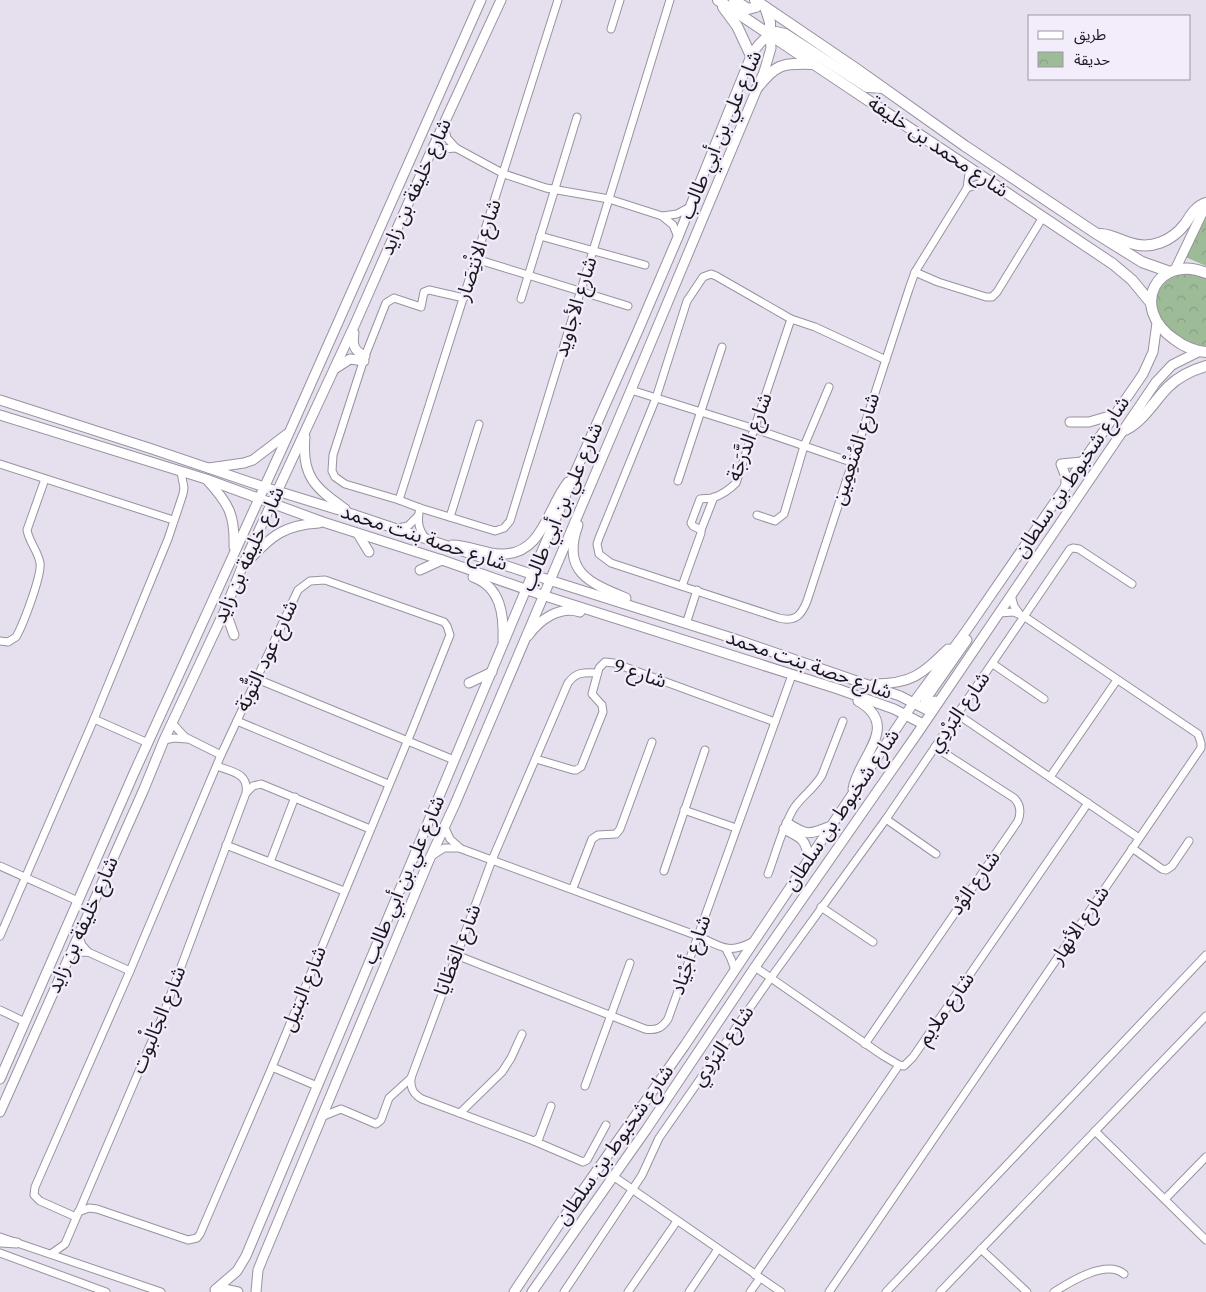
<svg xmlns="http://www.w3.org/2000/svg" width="1206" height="1292" font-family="Spectral,'Noto Sans Arabic',serif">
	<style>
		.park { fill: url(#park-crowns) }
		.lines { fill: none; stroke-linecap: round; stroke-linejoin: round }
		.minor-casing { stroke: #9992a0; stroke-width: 9 }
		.major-casing { stroke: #9992a0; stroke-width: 11 }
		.highway-casing { stroke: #9992a0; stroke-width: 12 }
		.minor { stroke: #fff; stroke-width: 7 }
		.major { stroke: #fff; stroke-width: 9 }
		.highway { stroke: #fff; stroke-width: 10 }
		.labels { text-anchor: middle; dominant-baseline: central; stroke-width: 4.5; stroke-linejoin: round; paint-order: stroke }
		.street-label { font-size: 20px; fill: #1a171c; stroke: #f3ecfb }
	</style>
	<defs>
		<pattern id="park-crowns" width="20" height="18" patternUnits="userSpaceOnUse" patternTransform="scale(1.25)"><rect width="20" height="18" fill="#9dbb97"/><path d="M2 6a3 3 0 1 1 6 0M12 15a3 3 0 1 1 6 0" fill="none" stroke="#87a082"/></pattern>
	</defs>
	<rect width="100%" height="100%" fill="#e6dfee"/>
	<g class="park">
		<polygon points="1206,206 1206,266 1183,256"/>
		<path d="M1177,272L1196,274L1206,278V346C1184,346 1167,329 1155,312C1155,290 1158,284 1177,272Z"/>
	</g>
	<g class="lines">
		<defs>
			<g id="minor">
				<polyline points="611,29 620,0"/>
				<polyline points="444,125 447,138 456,148 504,174 546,188 609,199 662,216 673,225 678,237"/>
				<polyline points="429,156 442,149 456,148"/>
				<polyline points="967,188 990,180"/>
				<polyline points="663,216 677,214 690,207"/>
				<polyline points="540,236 645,265"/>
				<polyline points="476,259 628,306"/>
				<polyline points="915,272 938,282 986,297 992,297 997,292 1043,217"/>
				<polyline points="464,298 429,290 424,292 421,307 394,298 386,303 365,356 333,455 332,471 335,477 345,484 399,500 420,508 495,531 504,528 510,521 670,0"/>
				<polyline points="521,299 577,117"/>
				<path d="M886,360L815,327L791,319L716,276L711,274L703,277L687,301L656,398L599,538L597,544L599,554L611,563L779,618C795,622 801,616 807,601L909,289L915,272L967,188L970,167"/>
				<polyline points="631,390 755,429 851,462"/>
				<polyline points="0,464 173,520"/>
				<polyline points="678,481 722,347"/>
				<polyline points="399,500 558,0"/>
				<path d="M420,508C417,520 418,529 426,539"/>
				<polyline points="757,515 775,521 784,514 804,446 829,387"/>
				<polyline points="450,517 479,424"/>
				<polyline points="398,528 408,526 418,516"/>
				<polyline points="701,530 714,497"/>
				<path d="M682,586L701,533V530L693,526L691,523L700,499C704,498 708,499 713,498C721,495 730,489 736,483L791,319"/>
				<polyline points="1011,595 1014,606 1019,613"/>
				<polyline points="686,624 697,590"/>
				<path d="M0,641L8,642L16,637C23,625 42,575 40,563C38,551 29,542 27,530L45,479"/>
				<polyline points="993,664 1044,699"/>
				<polyline points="257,679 454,760"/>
				<polyline points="957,714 1139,838"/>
				<polyline points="94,719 148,743"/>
				<polyline points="237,721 388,784"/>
				<polyline points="172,723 185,737 221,755"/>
				<polyline points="164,740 174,738 187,739"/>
				<polyline points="536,759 573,770 576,770 581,767 603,712 602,705 592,694 599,668 605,662 614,663 775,722"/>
				<polyline points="1050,777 1117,680"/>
				<polyline points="247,792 253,786 261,784 370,829"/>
				<polyline points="684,810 736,828"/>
				<polyline points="886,819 936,854"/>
				<polyline points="444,826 450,839 459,847"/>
				<polyline points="226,845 344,891"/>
				<polyline points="1132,848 1162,869 1166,870 1172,866 1189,841"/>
				<path d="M430,857L444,848H459L698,936C721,947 729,955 754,941"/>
				<polyline points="270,862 295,797"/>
				<polyline points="0,866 78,901"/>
				<polyline points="664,871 705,750"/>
				<path d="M768,874C776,853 782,828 794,808C802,796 815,788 822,775L843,721"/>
				<polyline points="573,888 592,839 598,835 616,834 620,829 652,742"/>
				<polyline points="821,907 873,942"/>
				<polyline points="78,935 82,945 88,952"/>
				<polyline points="0,936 94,719 168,539 183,494 184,488 181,472"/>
				<polyline points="726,949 731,959 735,970"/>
				<polyline points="70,953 88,952 130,971"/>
				<path d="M456,955L645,1029C656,1031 662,1028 668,1019L792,675"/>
				<polyline points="755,967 882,1055 899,1065 904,1066 913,1057 1088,803"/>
				<polyline points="0,1010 25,1022"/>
				<path d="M865,1044L1018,821C1021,813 1021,805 1014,798L935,747"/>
				<polyline points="272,1067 317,1086"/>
				<polyline points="585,1086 630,963"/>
				<path d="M551,1106L539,1138L534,1141L422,1099C413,1094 410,1088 411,1078L492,860L568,683C576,672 584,672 597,673"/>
				<polyline points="460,1113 502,1072 511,1058 522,1034"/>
				<polyline points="321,1117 341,1109 376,1124 381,1120 389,1098 411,1078"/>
				<polyline points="1095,1131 1206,1240"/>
				<polyline points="534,1141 583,1162 587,1160 606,1125"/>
				<polyline points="613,1176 781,1292"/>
				<polyline points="1165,1199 1206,1157"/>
				<polyline points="76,1217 40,1201 34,1195 35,1187 130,971 221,755 298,590 310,581 325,580 444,622 447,626 450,635 412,730 272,1067 200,1234 197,1238 188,1240 97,1209 89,1208 78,1212"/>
				<polyline points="0,1237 161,1292"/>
				<polyline points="981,1249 1027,1292"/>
				<polyline points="0,1253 106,1292"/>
				<path d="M51,1254L65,1244L163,1015L246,793C249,773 232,772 217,766"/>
				<polyline points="755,1275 899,1065"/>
				<polyline points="564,1292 642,1175 659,1138 770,979 886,819 1070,549 1073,548 1079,549 1132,584"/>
				<polyline points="628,1292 677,1221"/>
				<polyline points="689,1292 718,1249"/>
				<polyline points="750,1292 760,1278"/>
				<polyline points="829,1292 1201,748 1201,743 1198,734 1025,617 1014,612 999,613"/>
				<polyline points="886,1292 1206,955"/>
				<polyline points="940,1292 1206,1016"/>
				<path d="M1054,1292C1070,1282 1106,1259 1124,1274"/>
			</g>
			<g id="major">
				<polyline points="1175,270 1206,205"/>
				<path d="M354,333C352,345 354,351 365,356"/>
				<polyline points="336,368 350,359 364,361"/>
				<polyline points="0,400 149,448 264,487 352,514 549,580 732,638 900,696 931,712"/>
				<polyline points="0,415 206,479 323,522 442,560 542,595 838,689 894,709 923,724"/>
				<polyline points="1070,422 1089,422 1113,415"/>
				<path d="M305,437C301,477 316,488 345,509"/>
				<polyline points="209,468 244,463 253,460 287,434"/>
				<path d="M208,481C229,504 235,515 234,547"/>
				<polyline points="1066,485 1066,477 1061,464 1082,462"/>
				<path d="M578,525C561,571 589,583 626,598"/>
				<polyline points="358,534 369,552"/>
				<path d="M452,545C469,545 485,554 501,554C543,555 547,508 568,482"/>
				<path d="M249,560C272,535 285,525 319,523"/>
				<polyline points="420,570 442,560"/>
				<path d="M473,577C501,587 504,615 503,641"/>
				<polyline points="225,610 234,635"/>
				<path d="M528,636C539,620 560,605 580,612"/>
				<polyline points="469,683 492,672"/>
				<path d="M874,684C912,684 922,674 948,649"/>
				<polyline points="935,701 929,704 926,703 925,700 967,640"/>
				<path d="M853,789C858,757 902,726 858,701"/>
				<path d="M787,823C808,836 808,835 831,826"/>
				<path d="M784,829C802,838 806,839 809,860"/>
				<polyline points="0,1079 134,773 289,433 481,0"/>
				<polyline points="0,1112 144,789 164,740 225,610 242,567 355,324 429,156 501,0"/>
				<polyline points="0,1242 17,1243"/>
				<path d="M215,1290L237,1271L246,1256L574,475L637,333L678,237L751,56C756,47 761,40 770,35L771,48L764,72L631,390L455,804L430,858L262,1260L258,1270L256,1292"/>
				<polyline points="217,1290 224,1289 238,1292"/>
				<polyline points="514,1292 562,1220 685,1045 914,702 964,634 1143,374 1153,352 1157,323"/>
				<polyline points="532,1292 646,1130 755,967 917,734 1156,382 1172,365 1200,351"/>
			</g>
			<g id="highway">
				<polyline points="718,0 1113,264 1132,280 1151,303"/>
				<polyline points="734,0 748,9 756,7 759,3"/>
				<polyline points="755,0 855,68 965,146 1097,234 1142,262 1170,272"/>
				<polyline points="723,7 737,26 751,56"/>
				<polyline points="765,7 770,22 770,35"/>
				<polyline points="770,35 776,32 785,34 867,87 883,88"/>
				<path d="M757,88C776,64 782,63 812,64"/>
				<path d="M1101,234C1112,235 1120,240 1130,243C1151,250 1172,241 1185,224C1191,215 1195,207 1206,203"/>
				<path d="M1206,273C1158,253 1128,307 1174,339C1183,346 1194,351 1206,352"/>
				<path d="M1122,431C1141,425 1154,401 1168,387C1179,376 1192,370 1206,366"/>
			</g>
		</defs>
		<use href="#minor" class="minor-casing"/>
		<use href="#major" class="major-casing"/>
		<use href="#highway" class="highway-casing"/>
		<use href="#minor" class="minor"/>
		<use href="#major" class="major"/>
		<use href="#highway" class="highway"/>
	</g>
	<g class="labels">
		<g class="street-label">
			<text transform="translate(721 135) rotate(-67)">شارع علي بن أبي طالب</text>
			<text transform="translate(938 147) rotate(34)">شارع محمد بن خليفة</text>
			<text transform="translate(416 187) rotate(-66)">شارع خليفة بن زايد</text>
			<text transform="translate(479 250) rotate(-72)">شارع الانْتِصَار</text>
			<text transform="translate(576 307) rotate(-73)">شارع الأجاويد</text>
			<text transform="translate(750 437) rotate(-69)">شارع الدَّرَجَة</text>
			<text transform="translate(856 449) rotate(-72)">شارع المُنْعِمِين</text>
			<text transform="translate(1072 477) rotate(-56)">شارع شخبوط بن سلطان</text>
			<text transform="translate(562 507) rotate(-67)">شارع علي بن أبي طالب</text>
			<text transform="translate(424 538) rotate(18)">شارع حصة بنت محمد</text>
			<text transform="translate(249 555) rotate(-66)">شارع خليفة بن زايد</text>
			<text transform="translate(267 656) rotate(-65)">شارع عود التُّوبَة</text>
			<text transform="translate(809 665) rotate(19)">شارع حصة بنت محمد</text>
			<text transform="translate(640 674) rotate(18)">شارع 9</text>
			<text transform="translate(959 712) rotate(-55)">شارع البَرْدِي</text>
			<text transform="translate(842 810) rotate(-56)">شارع شخبوط بن سلطان</text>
			<text transform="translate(404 880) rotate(-67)">شارع علي بن أبي طالب</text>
			<text transform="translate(975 883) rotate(-55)">شارع الوُد</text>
			<text transform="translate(83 925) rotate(-66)">شارع خليفة بن زايد</text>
			<text transform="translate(1080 925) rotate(-56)">شارع الأنهار</text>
			<text transform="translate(458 950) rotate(-69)">شارع العَطَايَا</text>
			<text transform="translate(691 955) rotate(-70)">شارع أجْيَاد</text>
			<text transform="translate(304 989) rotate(-68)">شارع البتيل</text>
			<text transform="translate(946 1009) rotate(-55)">شارع ملايم</text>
			<text transform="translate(159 1020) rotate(-68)">شارع الجَالْبوت</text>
			<text transform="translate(723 1046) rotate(-55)">شارع البَرْدِي</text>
			<text transform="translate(615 1145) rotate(-55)">شارع شخبوط بن سلطان</text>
		</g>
	</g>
	<rect x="1028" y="15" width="162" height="65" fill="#f3ecfb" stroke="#9c97a2"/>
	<rect x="1038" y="31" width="25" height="8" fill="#ffffff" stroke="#9c97a2"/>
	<text x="1074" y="40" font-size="15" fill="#1a171c">طريق</text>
	<rect x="1038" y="52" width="25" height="15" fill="url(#park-crowns)" stroke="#9c97a2"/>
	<text x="1074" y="65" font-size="15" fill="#1a171c">حديقة</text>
</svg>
